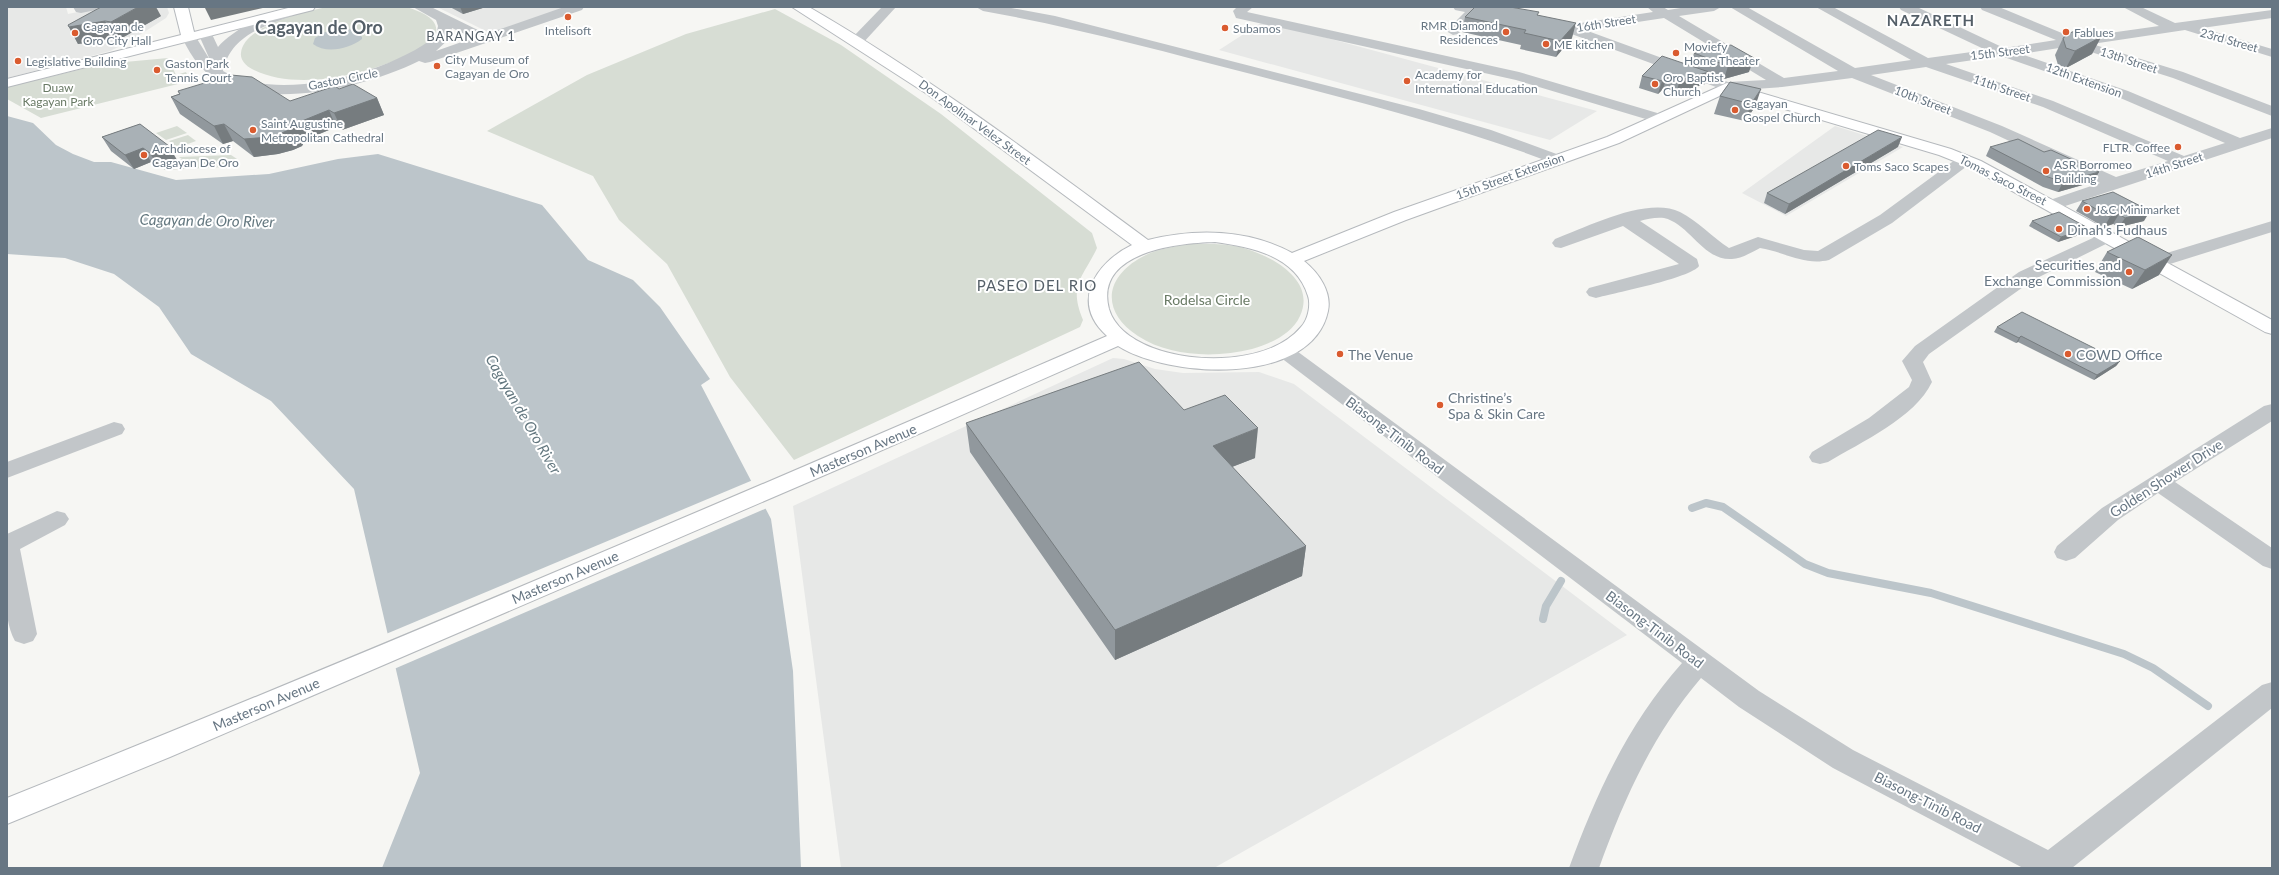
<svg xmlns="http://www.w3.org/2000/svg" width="2279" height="875" font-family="Lato,sans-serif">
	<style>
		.built { fill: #e7e8e7 }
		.green { fill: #d7ddd4 }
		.water { fill: #bcc5ca }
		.pier { fill: #f6f6f3 }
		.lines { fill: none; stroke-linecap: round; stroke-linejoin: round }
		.stream { stroke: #bcc5ca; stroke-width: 8 }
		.major-casing { stroke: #b5b9bd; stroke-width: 2 }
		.minor { fill: #c2c6c9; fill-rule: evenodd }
		.major { fill: #fff; fill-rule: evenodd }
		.wall { fill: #91989d }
		.shaded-wall { fill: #767c7f }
		.building { fill: #a9b1b6; stroke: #767c7f }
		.poi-dot { fill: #da5b2f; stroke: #fff; stroke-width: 1.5 }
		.labels { text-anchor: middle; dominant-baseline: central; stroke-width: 4; stroke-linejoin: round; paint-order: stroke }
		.far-street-label { font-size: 12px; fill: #677683; stroke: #fff }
		.far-poi-label { font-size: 12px; fill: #677683; stroke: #fff; text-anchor: start }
		.far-park-label { font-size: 12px; fill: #697a65; stroke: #fff }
		.far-quarter-label { font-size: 13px; letter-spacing: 1px; fill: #545f68; stroke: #fff }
		.poi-label { font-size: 14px; fill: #677683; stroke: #fff; text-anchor: start }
		.park-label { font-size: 14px; fill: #697a65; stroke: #fff }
		.street-label { font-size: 14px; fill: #677683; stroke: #fff }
		.far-district-label { font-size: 15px; font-weight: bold; letter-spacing: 1px; fill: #545f68; stroke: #fff }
		.water-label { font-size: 15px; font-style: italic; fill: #63777f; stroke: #fff }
		.neighbourhood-label { font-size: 15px; letter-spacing: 1px; fill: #545f68; stroke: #fff }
		.far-town-label { font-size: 18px; font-weight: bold; fill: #545f68; stroke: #fff }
	</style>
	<rect width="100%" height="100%" fill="#f6f6f3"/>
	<g class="built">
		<polygon points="7,7 66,7 68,14 103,7 167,7 169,13 166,18 127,43 110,51 7,78"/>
		<polygon points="437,7 568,7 492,34"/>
		<polygon points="1264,21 1597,111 1550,140 1219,50"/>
		<polygon points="1835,126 1903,147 1786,216 1742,193"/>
		<polygon points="1113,358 1124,359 1155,369 1183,373 1259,372 1294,384 1627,635 1214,868 841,868 793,506"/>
	</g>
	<g class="green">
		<path d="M328,7C346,7 364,7 382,7C390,7 399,6 406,7C417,10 439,18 436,32C432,48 414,52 401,58C360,76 294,91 252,69C246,66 240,60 241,53C243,26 306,11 328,7Z"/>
		<path d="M775,9L841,45L941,114L1092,233L1097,248C1083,278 1068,284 1083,320L1080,327L794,460L730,377L667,264L619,220L593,176L487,131L587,75L686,34Z"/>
		<polygon points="168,58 176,75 186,72 190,81 41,118 7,99 7,87 103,64"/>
		<polygon points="177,126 187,133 166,140 156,133"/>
		<polygon points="188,135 196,141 177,148 169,141"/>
		<polygon points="231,155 237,159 227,167 164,170 163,166 182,159 179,157"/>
		<path d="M1189,244C1206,244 1223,243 1240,247C1270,255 1317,279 1300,316C1292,334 1270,344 1252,349C1216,358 1170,357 1138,336C1100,311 1105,277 1142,257C1156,249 1173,247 1189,244Z"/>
	</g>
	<g class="water">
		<path d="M349,29L356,31L362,37V39C349,49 326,54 313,44L315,38L325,32Z"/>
		<polygon points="7,116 33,123 56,145 73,154 94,162 111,162 176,180 269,174 338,159 378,154 542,205 588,260 633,280 660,307 710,379 701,385 771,519 793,671 801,868 382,868 420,773 354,489 271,401 191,354 159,307 114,274 65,258 7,254"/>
	</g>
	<polygon class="pier" points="753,480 767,508 394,669 386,634"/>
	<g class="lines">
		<g class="stream">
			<polyline points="1692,508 1706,503 1723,507 1805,564 1828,573 1931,593 2124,654 2153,668 2208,706"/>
			<polyline points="1543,619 1546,606 1561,581"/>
		</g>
		<defs>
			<g id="major">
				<polygon points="174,7 188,7 194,32 292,7 315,7 313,10 7,87 7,79 181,35"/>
				<path d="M792,7H809C928,76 1037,158 1148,240C1196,228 1248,229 1292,253L1394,212L1607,137L1727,83L1951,149L1981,161L2272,320V334L2265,332L1969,167L1939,155L1728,92L1619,143L1406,220L1304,261C1319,273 1332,292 1328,311C1312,387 1168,378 1118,346L862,459L170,757L7,824V798C376,650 742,494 1107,336C1070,303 1095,263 1132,245L927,94ZM1215,242C1252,247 1296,256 1308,296C1311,305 1308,320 1301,327C1270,364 1195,364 1153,348C1135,341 1115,329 1109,309C1094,252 1177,243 1215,242Z"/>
			</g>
		</defs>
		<use href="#major" class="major-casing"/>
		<g class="minor">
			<polygon points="73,7 98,7 96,10 81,13 76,12"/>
			<path d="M413,7H431L486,34L564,7H584L582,10L430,62L425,63L419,61C369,86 281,107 226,85C205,76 191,58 182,37L189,33L194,34L210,60L198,33L200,30H210L218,47C229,33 276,5 294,9L296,12L294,15C263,27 231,35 223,71C277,104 390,73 436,36L438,26L436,20ZM452,28L473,38L436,51L450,38Z"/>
			<polygon points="882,7 896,7 862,44 852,44 850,41 852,38"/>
			<path d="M976,7H1006L1055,16L1419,109L1491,130L1562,156L1564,159L1562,162H1550C1453,125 1352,100 1251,74C1162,51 1074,27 983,11Z"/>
			<polygon points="1237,7 1253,7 1247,12 1519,72 1664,115 1667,118 1664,121 1659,123 1516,80 1236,18 1233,11"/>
			<polygon points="1453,7 1479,7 1506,13 1508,16 1501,20 1478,15 1458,34 1453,35 1446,31 1465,12 1455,10"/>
			<path d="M1647,7H1663L1668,10L1687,7H1721L1714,11L1679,16L1784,78L1838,71L1730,7H1747L1855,68L1911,60L1816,7H1833L1928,58L1986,50L1901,10L1899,7H1917L2004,48L2056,40L1982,10L1980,7H1999L2074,38L2159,26L2123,7H2141L2175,23L2272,10V18L2202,28L2272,49V57L2185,30L2092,44L2183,72L2272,106V116L2173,78L2072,46L2021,54L2128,91L2240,138L2272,128V138L2053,210L2047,209L2044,205L2047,201L2100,183L1990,132L1852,78L1782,87L1727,91L1566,32L1540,27L1538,24L1545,20L1568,25L1653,12ZM1664,18L1766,80L1728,82L1585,30ZM2001,56L2118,97L2225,143L2184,156L2053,101L1946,64ZM1926,67L2043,107L2168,161L2116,177L2002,126L1871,75Z"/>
			<path d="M1965,155L1971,157L1973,160L1971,163L1892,223L1829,260C1804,266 1785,252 1760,248C1752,252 1741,259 1732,259C1703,261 1690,224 1664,218C1656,217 1647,219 1640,221L1697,259L1699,266C1691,278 1614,293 1596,298L1589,296L1586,292L1589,288L1679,264L1623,226L1561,248L1555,247L1552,243L1555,239C1587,227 1647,196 1680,212C1698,221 1712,237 1729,248L1758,237L1804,250L1818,251L1880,215L1959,157Z"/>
			<polygon points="2272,221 2272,232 2154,269 2147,267 2145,263 2147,259"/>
			<path d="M2108,231L2114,232L2117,236L2114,240L2033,280L1929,354L1923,362L1932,382C1915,418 1861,442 1828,462L1820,464L1812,462L1809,457L1812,452L1869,418L1909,387L1912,380L1902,361L1915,346L2019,272Z"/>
			<path d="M1283,344L1290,346L1759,691L1853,750L2048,850L2262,685L2272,682V708L2072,868H2023L1833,768L1739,707L1701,678C1653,734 1624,799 1599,868H1569C1596,794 1629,722 1682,663L1276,354L1273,350L1276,346Z"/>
			<polygon points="2272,404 2272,421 2175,482 2272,548 2272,569 2263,566 2158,493 2118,520 2075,558 2066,561 2057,558 2054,552 2057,546 2102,508 2264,406"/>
			<polygon points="114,422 122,424 125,429 122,434 7,478 7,462"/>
			<path d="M57,511L65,513L69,519L65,525L20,549L37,634L33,641L24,644L15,641C0,614 7,565 7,534Z"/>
		</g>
		<use href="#major" class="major"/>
	</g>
	<g class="wall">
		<polygon points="450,7 486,7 463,14"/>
		<polygon points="1538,15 1572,38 1556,57 1520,49 1521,45 1462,32 1465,17"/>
		<polygon points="161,16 120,39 115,38 78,44 68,25"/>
		<polygon points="2101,37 2092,54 2066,68 2058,65 2055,55 2063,38"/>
		<polygon points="1694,53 1749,72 1724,79 1708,73 1705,84 1676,93 1663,89 1658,94 1639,88 1642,76 1690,66"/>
		<polygon points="1730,82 1755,107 1745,121 1714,114 1720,96"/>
		<polygon points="339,89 377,98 384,115 342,130 336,127 305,140 302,146 293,150 278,154 254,157 233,141 223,144 180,114 171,97 179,94 178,91 290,101"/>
		<polygon points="140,124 177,160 158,167 151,162 134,169 111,151 102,137"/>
		<polygon points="1898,147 1785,214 1764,203 1767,193"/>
		<polygon points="1990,147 2044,152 2099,172 2093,182 2058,192 2043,187 1986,156"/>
		<polygon points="2082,201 2144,221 2119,227 2113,224 2104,227 2076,211"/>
		<polygon points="2032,221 2088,228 2085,233 2058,242 2029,226"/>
		<polygon points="2107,252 2159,275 2132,289 2095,272"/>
		<polygon points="1997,327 2120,361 2116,366 2094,380 2018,342 2016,343 1994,332"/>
		<polygon points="1184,410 1255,458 1232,467 1306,546 1302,576 1115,660 970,452 966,423"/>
	</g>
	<g class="shaded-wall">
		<polygon points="138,7 156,7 161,16 120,39 111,22"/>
		<polygon points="210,7 267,7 211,20 205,8"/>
		<polygon points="460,7 486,7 463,14"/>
		<polygon points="105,21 115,38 78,44 69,27"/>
		<polygon points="1576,23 1572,38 1556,57 1560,41"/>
		<polygon points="2101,37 2092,54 2066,68 2075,51"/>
		<polygon points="1754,58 1749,72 1724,79 1728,66"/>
		<polygon points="1709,72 1705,84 1676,93 1680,80"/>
		<polygon points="1667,76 1663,89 1658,94 1662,81"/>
		<polygon points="1761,89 1755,107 1745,121 1751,104"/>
		<polygon points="377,98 384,115 342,130 334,113"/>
		<polygon points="329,110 336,127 305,140 302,146 293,150 278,154 254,157 244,139 297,123"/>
		<polygon points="224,124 233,141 223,144 214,126"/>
		<polygon points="1902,137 1898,147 1785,214 1789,204"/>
		<polygon points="169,146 177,160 158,167 150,153"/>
		<polygon points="143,148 151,162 134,169 125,155"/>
		<polygon points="2099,172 2093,182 2058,192 2063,182"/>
		<polygon points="2150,211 2144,221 2119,227 2125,218"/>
		<polygon points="2119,214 2113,224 2104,227 2110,217"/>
		<polygon points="2088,228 2085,233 2058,242 2061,237"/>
		<polygon points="2172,255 2159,275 2132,289 2145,270"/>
		<polygon points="2021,336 2018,342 2016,343 2019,338"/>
		<polygon points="2120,361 2116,366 2094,380 2097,375"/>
		<polygon points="1258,428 1255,458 1211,475 1213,446"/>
		<polygon points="1306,546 1302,576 1115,660 1115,630"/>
	</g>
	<g class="building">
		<polygon points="101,7 138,7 111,22 105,21 69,27 68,25"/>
		<polygon points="1475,7 1510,7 1539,12 1537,15 1576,23 1560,41 1524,33 1526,30 1465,17"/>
		<polygon points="2080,31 2101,37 2075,51 2066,48 2063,38 2072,32"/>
		<polygon points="1731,45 1754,58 1728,66 1694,53"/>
		<polygon points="1662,56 1709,72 1680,80 1667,76 1662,81 1642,76"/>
		<polygon points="231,75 252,77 290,101 335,86 339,89 353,84 377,98 334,113 329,110 297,123 294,128 284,132 270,137 244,139 224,124 214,126 171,97 180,94 178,91"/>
		<polygon points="1730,82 1761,89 1751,104 1720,96"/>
		<polygon points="140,124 169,146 150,153 143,148 125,155 102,137"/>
		<polygon points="1878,130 1902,137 1789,204 1767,193"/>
		<polygon points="2018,139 2044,152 2051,150 2099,172 2063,182 2048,177 1990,147"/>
		<polygon points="2113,192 2150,211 2125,218 2119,214 2110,217 2082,201"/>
		<polygon points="2059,212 2088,228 2061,237 2032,221"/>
		<polygon points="2138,237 2172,255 2145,270 2107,252"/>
		<polygon points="2022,312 2120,361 2097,375 2021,336 2019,338 1997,327"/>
		<polygon points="1139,362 1184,410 1225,395 1258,428 1213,446 1306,546 1115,630 966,423"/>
	</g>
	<g class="poi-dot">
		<circle cx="568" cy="17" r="4"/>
		<circle cx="1225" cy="28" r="4"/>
		<circle cx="1506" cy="32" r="4"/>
		<circle cx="2066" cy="32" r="4"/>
		<circle cx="75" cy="33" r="4"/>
		<circle cx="1546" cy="44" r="4"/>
		<circle cx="1676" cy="53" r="4"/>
		<circle cx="18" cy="61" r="4"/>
		<circle cx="437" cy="66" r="4"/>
		<circle cx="157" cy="70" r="4"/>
		<circle cx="1407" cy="81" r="4"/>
		<circle cx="1655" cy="84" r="4"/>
		<circle cx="1735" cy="110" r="4"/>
		<circle cx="253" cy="130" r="4"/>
		<circle cx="2178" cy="147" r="4"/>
		<circle cx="144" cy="155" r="4"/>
		<circle cx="1846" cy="166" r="4"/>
		<circle cx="2046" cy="171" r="4"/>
		<circle cx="2087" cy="209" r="4"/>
		<circle cx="2059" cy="229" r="4"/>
		<circle cx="2129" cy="272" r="4"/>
		<circle cx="1340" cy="354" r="4"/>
		<circle cx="2068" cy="354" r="4"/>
		<circle cx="1440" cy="405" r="4"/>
	</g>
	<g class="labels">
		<g class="far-street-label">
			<text transform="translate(1606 23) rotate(-9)">16th Street</text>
			<text transform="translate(2229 40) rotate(16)">23rd Street</text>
			<text transform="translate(2000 52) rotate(-7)">15th Street</text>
			<text transform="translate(2129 60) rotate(18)">13th Street</text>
			<text transform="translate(343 79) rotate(-11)">Gaston Circle</text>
			<text transform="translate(2084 80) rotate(20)">12th Extension</text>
			<text transform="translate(2002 88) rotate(19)">11th Street</text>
			<text transform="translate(1923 100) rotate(21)">10th Street</text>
			<text transform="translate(975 122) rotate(36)">Don Apolinar Velez Street</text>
			<text transform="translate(2174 165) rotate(-18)">14th Street</text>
			<text transform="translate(1510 176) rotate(-20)">15th Street Extension</text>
			<text transform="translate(2003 180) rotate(27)">Tomas Saco Street</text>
		</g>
		<g class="far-poi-label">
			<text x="1498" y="25" text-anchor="end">RMR Diamond<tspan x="1498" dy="14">Residences</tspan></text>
			<text x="83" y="26">Cagayan de<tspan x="83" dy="14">Oro City Hall</tspan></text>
			<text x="1233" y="28">Subamos</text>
			<text x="568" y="30" text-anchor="middle">Intelisoft</text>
			<text x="2074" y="32">Fablues</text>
			<text x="1554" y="44">ME kitchen</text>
			<text x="1684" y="46">Moviefy<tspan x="1684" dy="14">Home Theater</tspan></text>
			<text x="445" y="59">City Museum of<tspan x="445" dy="14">Cagayan de Oro</tspan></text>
			<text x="26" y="61">Legislative Building</text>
			<text x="165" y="63">Gaston Park<tspan x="165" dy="14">Tennis Court</tspan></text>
			<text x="1415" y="74">Academy for<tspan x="1415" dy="14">International Education</tspan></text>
			<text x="1663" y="77">Oro Baptist<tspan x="1663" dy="14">Church</tspan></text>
			<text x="1743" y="103">Cagayan<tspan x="1743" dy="14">Gospel Church</tspan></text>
			<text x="261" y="123">Saint Augustine<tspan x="261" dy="14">Metropolitan Cathedral</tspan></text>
			<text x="2170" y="147" text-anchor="end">FLTR. Coffee</text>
			<text x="152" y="148">Archdiocese of<tspan x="152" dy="14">Cagayan De Oro</tspan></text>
			<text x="2054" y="164">ASR Borromeo<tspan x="2054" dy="14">Building</tspan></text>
			<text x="1854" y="166">Toms Saco Scapes</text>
			<text x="2095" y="209">J&amp;C Minimarket</text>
		</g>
		<g class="far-park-label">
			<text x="58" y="87">Duaw<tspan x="58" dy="14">Kagayan Park</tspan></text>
		</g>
		<g class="far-quarter-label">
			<text x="471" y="36">BARANGAY 1</text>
		</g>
		<g class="poi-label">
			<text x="2067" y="229">Dinah's Fudhaus</text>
			<text x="2121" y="264" text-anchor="end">Securities and<tspan x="2121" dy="16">Exchange Commission</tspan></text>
			<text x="1348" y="354">The Venue</text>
			<text x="2076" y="354">COWD Office</text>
			<text x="1448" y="397">Christine’s<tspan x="1448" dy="16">Spa &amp; Skin Care</tspan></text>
		</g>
		<g class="park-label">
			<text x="1207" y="299">Rodelsa Circle</text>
		</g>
		<g class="street-label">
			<text transform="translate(1395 435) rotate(37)">Biasong-Tinib Road</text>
			<text transform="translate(863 450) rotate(-23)">Masterson Avenue</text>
			<text transform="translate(2166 478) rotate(-33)">Golden Shower Drive</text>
			<text transform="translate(565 577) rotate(-23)">Masterson Avenue</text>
			<text transform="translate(1655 629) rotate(37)">Biasong-Tinib Road</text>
			<text transform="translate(266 704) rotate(-23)">Masterson Avenue</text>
			<text transform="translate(1928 802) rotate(27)">Biasong-Tinib Road</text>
		</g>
		<g class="far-district-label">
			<text x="1931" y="20">NAZARETH</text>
		</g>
		<g class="water-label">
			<text transform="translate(207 220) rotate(1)">Cagayan de Oro River</text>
			<text transform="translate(524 414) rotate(60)">Cagayan de Oro River</text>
		</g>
		<g class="neighbourhood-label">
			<text x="1037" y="285">PASEO DEL RIO</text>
		</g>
		<g class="far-town-label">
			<text x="319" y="27">Cagayan de Oro</text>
		</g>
	</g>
	<rect width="2279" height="875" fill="none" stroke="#677683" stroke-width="16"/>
</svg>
